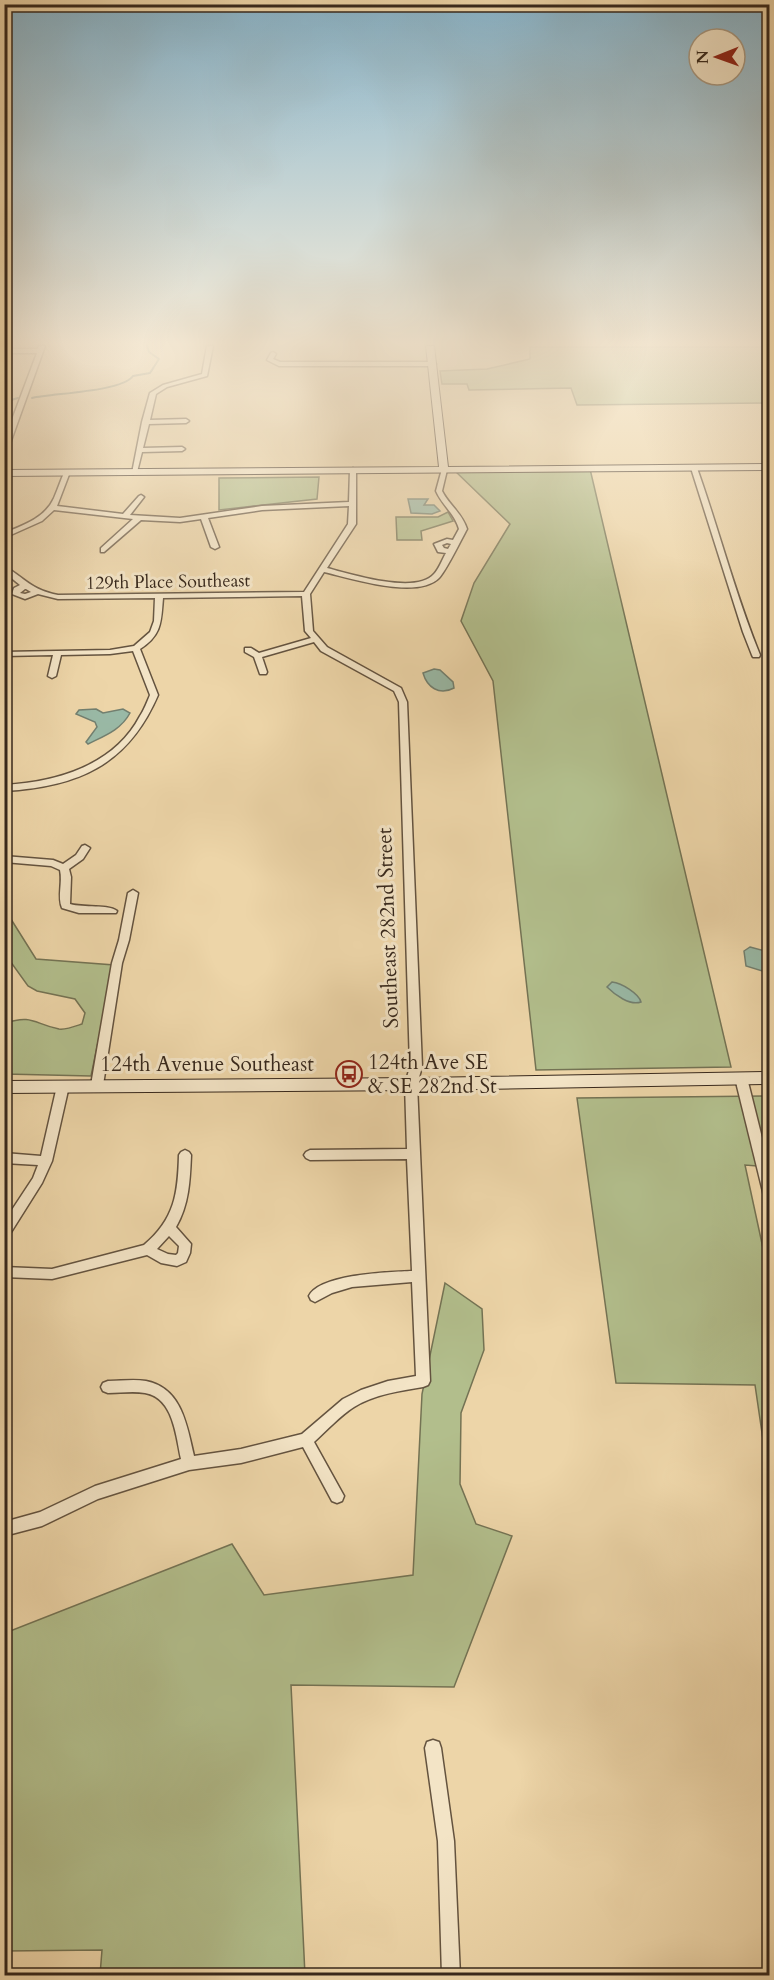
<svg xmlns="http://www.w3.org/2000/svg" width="774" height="1980" font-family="Cardo,serif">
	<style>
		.green { fill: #b2be8c; stroke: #747354; stroke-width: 1.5 }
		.water { fill: #99b9a6; stroke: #727f6f; stroke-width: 1.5 }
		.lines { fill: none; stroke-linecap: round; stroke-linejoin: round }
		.stream { stroke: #727f6f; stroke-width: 2 }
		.street-casing { stroke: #64533f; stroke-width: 3 }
		.secondary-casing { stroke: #37281c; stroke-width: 2 }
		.street { fill: #f3e4c6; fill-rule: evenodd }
		.secondary { fill: #f3e4c6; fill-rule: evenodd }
		.labels { text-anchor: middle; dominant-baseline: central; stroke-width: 6; stroke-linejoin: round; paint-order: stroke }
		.far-street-label { font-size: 18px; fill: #37281c; stroke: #f3e4c6 }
		.street-label { font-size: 21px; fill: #37281c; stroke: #f3e4c6 }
		.poi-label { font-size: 21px; fill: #37281c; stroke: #f3e4c6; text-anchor: start }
	</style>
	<rect width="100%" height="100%" fill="#edd5a8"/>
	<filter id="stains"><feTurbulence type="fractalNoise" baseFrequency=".00333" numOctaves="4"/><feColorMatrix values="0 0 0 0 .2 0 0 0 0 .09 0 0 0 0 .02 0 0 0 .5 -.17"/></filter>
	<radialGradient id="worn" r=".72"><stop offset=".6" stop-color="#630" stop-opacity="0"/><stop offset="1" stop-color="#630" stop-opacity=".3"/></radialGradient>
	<g class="green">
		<polygon points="530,347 769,347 769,403 577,405 571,388 469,390 467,384 442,384 440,371 487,369 530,359"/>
		<polygon points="590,469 731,1067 536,1070 493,681 461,621 474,583 510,524 454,470"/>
		<polygon points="319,477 317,499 219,510 219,478"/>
		<polygon points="448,512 453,521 421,531 422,540 397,540 396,517 438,517"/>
		<path d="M4,908L36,959L114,965L91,1076L5,1074V1023C33,1014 34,1024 59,1029C66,1030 76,1026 82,1024L85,1013L75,999L37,991L28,986L5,954Z"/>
		<polygon points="769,1096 769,1167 745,1165 769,1276 768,1474 755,1385 616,1383 577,1098"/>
		<polygon points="445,1283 482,1309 484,1350 461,1413 460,1484 476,1524 512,1536 454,1687 291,1685 305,1975 100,1975 102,1950 5,1951 5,1633 232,1544 264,1595 413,1575 422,1394"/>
	</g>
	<g class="water">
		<polygon points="408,499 428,499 424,505 434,505 440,511 432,514 411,513"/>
		<path d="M434,669L440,670L453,682L454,688C439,696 427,687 423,673Z"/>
		<path d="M96,709L103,713L123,709L130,713C121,730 104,736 88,744L86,742L97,727L95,722L76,714L79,710Z"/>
		<polygon points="750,947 769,952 769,973 746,966 744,951"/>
		<path d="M612,982C622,983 639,994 641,1002C630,1006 615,995 607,987Z"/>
	</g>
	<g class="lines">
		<g class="stream">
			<path d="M32,398C54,393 121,392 133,376L150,373L159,359L149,352L147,346"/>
			<polyline points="4,402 18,398"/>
		</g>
		<defs>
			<g id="street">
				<polygon points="39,346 45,346 7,452 4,454 4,441 37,353 4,353 4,349 38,349"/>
				<polygon points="207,346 213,346 207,376 167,387 156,394 150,420 186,419 189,421 186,423 149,424 143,448 182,447 185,449 182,451 142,452 137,472 132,473 142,422 150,393 163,385 202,374"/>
				<polygon points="273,352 276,354 273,359 280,362 433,362 436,364 433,366 279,366 267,360 271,353"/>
				<path d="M692,467L697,468C719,530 735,594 760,655L759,657H753L752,655L743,632L691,468Z"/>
				<path d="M353,468L356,470V524L327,568C350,574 416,595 434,574C439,569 442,560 446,553L438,552L434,544L447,539L453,540L459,529C455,514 442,505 436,491L442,469L447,470L442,491C449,505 462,513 467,529C461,540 446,571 439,578C417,600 350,578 324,572L310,594L313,631L327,647L401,688L407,702L422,1067L417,1084L430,1381L428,1385L423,1387C400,1391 375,1394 354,1407C340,1416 327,1430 314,1442L344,1496L342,1501L337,1503L332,1501L303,1447L241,1463L189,1470L98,1499L42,1526L4,1536V1522L40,1512L95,1486L181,1459C176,1437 174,1398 145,1393C133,1391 120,1393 108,1393L103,1391L101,1387L103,1383L108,1381C120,1381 134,1379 146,1381C182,1388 187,1426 194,1456L241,1449L302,1434L343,1399L361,1390L388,1381L416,1376L412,1282L352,1287L332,1293L315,1302L311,1300L309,1296C320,1274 389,1272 412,1271L407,1159L310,1160L306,1158L304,1155L306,1152L310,1150L407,1149L405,1084L410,1067L399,702L394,691L321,651L314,642L262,657L267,672L266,674H260L254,657L245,652V648H251L259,653L311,638L305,631L302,596L163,598C161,622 162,635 140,649L158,695C128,765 78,787 4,791V785C56,782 114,766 140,716C144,710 147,702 150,695L133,651L110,654L61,655L56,676L52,678L48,676L53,655L4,656V652L110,650L134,646L150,632L154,621L155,598L58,599L38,594L25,599L12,594L14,588L20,585L4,572V566C25,578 31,590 58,595L304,592L348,524L349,506L262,510L208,518L219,547L215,549L211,547L201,519L180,522L141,520L104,552H101V548L133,519L54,510L42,521L4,538V533C24,525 45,518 54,498C58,489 61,479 65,471L70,472L57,506L123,514L139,496L141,495L144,497L130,515L180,518L262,506L349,502L350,470ZM447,543L451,544L448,549L444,548L442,545ZM25,589H26L31,592L25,594L20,593Z"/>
				<path d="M85,845L90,848L83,859L69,869L71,877L70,904C84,908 108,904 117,911L116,913H79L62,908C57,896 63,883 60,870L51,866L4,862V856L53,860L63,864L76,855L82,846Z"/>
				<polygon points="133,890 138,893 129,940 122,963 103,1085 101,1088 93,1088 91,1085 112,963 119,940 128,893"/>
				<polygon points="741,1074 745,1075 747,1078 770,1170 770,1201 766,1200 764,1196 735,1078 737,1075"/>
				<polygon points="63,1082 67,1083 69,1086 52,1161 42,1183 8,1237 4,1238 4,1222 33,1178 38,1165 4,1163 4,1153 41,1156 57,1086 59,1083"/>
				<path d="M185,1150L189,1152L191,1155C190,1180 189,1205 176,1227L191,1244L190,1253L186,1262L177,1266L161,1263L147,1255L52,1279L4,1277V1267L52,1269L144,1245C175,1219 178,1193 179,1155L181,1152ZM169,1236L179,1246L178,1253L176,1255L168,1254L157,1249Z"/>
				<polygon points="433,1740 439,1742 441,1748 454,1841 460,1976 442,1976 438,1841 425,1748 427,1742"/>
			</g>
			<g id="secondary">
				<polygon points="426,346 434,346 448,467 770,464 770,470 4,476 4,470 439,467"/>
				<polygon points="770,1072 770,1084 420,1090 4,1093 4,1081 420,1078"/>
			</g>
		</defs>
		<use href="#street" class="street-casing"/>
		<use href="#secondary" class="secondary-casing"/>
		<use href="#street" class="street"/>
		<use href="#secondary" class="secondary"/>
	</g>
	<linearGradient id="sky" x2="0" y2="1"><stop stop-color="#88b6ce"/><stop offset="0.55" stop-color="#f7ecd8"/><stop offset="1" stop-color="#f7ecd8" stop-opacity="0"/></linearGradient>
	<rect width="774" height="624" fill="url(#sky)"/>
	<defs>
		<symbol id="bus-ring" viewBox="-11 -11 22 22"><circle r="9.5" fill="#f3e4c6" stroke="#8f2418" stroke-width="1.5"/><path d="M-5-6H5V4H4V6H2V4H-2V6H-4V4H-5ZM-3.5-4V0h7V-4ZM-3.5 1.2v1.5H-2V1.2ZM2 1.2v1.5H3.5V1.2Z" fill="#8f2418"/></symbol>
	</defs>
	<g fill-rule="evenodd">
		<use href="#bus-ring" x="334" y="1059" width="30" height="30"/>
	</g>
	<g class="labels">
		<g class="far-street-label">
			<text transform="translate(168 582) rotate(-1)">129th Place Southeast</text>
		</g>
		<g class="street-label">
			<text transform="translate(388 928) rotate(-92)">Southeast 282nd Street</text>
			<text x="207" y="1064">124th Avenue Southeast</text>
		</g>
		<g class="poi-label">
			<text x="368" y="1062">124th Ave SE<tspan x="368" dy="24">&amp; SE 282nd St</tspan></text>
		</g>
	</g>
	<rect width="774" height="1980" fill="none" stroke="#edd5a8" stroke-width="24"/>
	<rect x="6" y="6" width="762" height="1968" fill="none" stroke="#37281c" stroke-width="3"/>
	<rect x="12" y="12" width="750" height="1956" fill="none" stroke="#37281c" stroke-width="1.5"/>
	<g transform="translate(717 57) rotate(269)"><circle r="28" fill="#f3e4c6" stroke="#a89982" stroke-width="1.5"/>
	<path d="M0-4.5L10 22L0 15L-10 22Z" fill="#8f2418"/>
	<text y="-9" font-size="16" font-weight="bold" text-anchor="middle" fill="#37281c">N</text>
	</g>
	<rect width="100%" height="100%" filter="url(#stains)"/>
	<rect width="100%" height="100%" fill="url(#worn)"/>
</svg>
